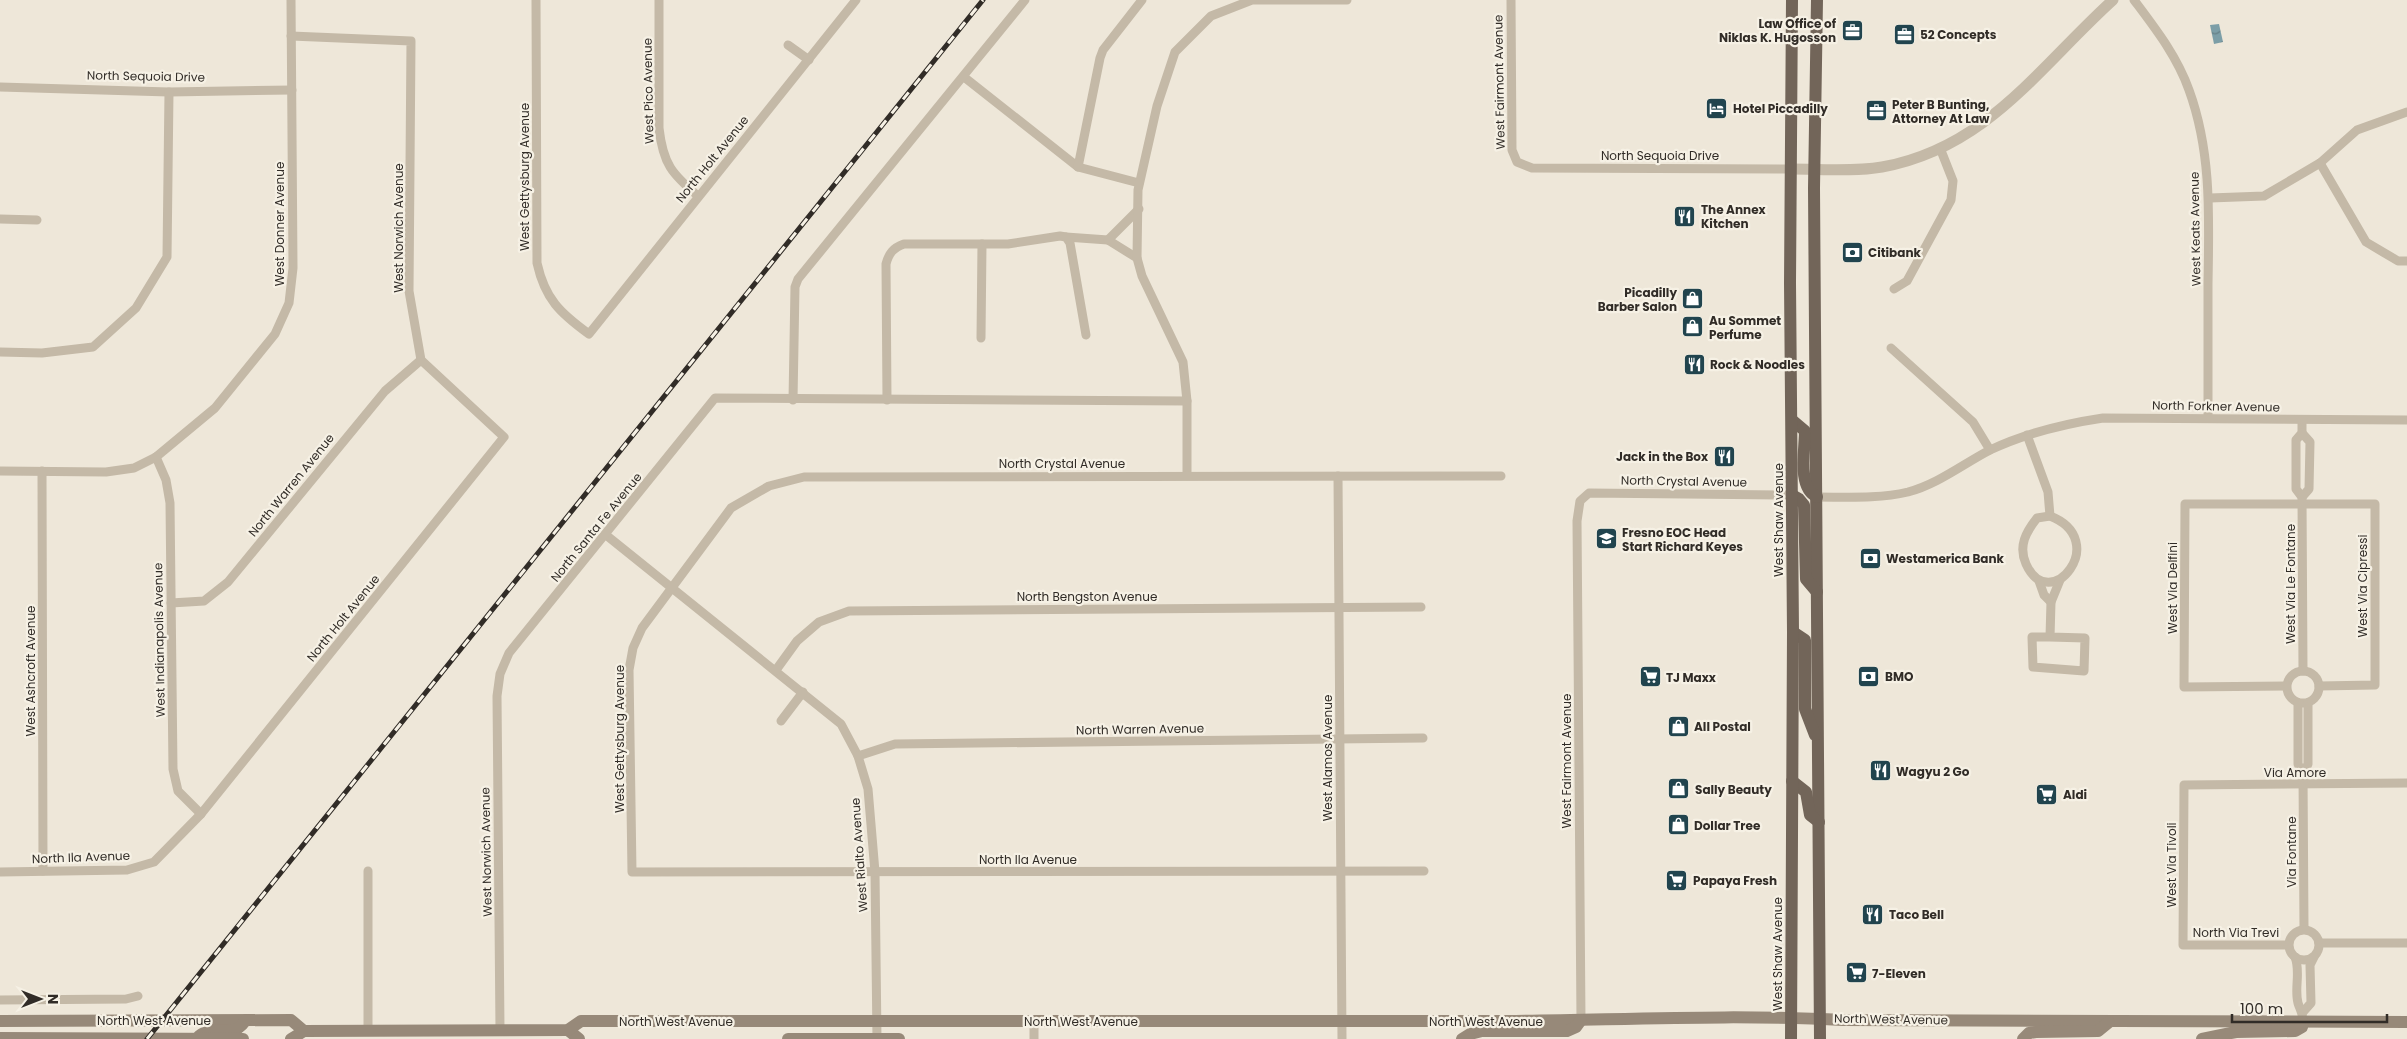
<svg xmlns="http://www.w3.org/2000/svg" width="2407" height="1039" font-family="Poppins,sans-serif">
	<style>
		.water { fill: url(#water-waves) }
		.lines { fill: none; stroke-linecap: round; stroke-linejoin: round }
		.minor { stroke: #c4b9a7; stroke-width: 9 }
		.tertiary { stroke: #c4b9a7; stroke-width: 11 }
		.secondary { stroke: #978979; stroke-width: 12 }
		.primary { stroke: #726559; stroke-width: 12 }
		.rail-casing { stroke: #312c27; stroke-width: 5 }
		.rail { stroke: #f6f1e5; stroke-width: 3; stroke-dasharray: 9; stroke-linecap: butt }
		.labels { text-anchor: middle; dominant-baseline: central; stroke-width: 4.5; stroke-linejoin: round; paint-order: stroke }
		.poi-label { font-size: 12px; font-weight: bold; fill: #312c27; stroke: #f6f1e5; text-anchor: start }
		.street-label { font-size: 12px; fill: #312c27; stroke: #f6f1e5 }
	</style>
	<defs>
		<pattern id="water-waves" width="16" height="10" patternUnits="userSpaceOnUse" patternTransform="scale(1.25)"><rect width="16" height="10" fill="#7c9ea7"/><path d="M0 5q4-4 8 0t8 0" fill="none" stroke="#668188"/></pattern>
	</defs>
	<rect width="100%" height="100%" fill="#eee7d9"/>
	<polygon class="water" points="2219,24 2223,42 2214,44 2210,25"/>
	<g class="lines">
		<g class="minor">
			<path d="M536,0L537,263C545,299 560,313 589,334L856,0"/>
			<path d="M659,0V128C663,164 672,174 698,196"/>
			<polyline points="1511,0 1512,150 1517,162 1532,168 1791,169"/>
			<path d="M2134,0C2155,28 2177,56 2189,90C2212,153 2209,218 2208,284C2208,329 2208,373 2208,417"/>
			<polyline points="788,45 809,60"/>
			<polyline points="964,77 1078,167 1139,183"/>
			<polyline points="0,87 169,92 292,90"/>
			<polyline points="2320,163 2366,242 2398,261 2407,261"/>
			<polyline points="1078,167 1100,58 1103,50 1142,0"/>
			<polyline points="2210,198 2264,196 2320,163 2357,130 2407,112"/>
			<polyline points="0,219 37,220"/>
			<polyline points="1066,237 1108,240"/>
			<polyline points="1137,258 1108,240 1139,209"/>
			<polyline points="1894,289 1907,281 1951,200 1953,181 1940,148"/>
			<polyline points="981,338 982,244"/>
			<polyline points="1891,348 1973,422 1990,450"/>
			<polyline points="0,352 42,353 93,347 136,308 167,257 169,92"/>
			<polyline points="793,400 795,287 798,279 1025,0"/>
			<path d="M887,400L886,264C889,253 893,248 904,244H1008L1060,236L1066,237L1070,243L1086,335"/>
			<polyline points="2302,420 2302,433 2296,440 2296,489 2302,497 2303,671"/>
			<polyline points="2302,433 2310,442 2309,489 2302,497"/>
			<polyline points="2027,435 2048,492 2050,516"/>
			<polyline points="156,457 166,480 170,503 173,769 178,791 201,814"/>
			<polyline points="0,471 106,472 134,468 156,457 215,408 275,334 289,303 293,268 291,0"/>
			<polyline points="42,471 43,871"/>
			<polyline points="1187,475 1187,401 1183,362 1142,276 1137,258 1138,190 1157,106 1175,52 1211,16 1252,0 1347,0"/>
			<polyline points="1338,476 1342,1039"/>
			<path d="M1817,497C1847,497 1879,499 1908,492C1938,484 1963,464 1990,450C2026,433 2063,424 2103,418L2407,420"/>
			<path d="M2050,516C2112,540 2050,617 2026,564C2018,546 2026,532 2037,518Z"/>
			<polyline points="606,535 841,724 858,756 868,789 875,872 877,1039"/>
			<polyline points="2039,581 2044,595 2051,602"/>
			<polyline points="171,603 204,601 228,582 385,391 421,360"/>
			<polyline points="2050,637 2032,637 2033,667 2084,671 2085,638 2050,637 2051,602 2060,580"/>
			<polyline points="776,670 797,641 819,622 849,611 1421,607"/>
			<circle cx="2303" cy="687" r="16"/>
			<polyline points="2286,686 2184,687 2185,504 2375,504 2375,685 2319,686"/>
			<polyline points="2298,703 2298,764 2303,774"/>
			<polyline points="781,721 803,692"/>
			<polyline points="858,756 895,744 1423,738"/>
			<polyline points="368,871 368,1030"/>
			<polyline points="1424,871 632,872 629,670 633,648 642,628 731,508 769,486 804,477 1501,476"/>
			<polyline points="0,872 127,870 154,862 201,814 504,437 421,360 409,291 411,41 291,36"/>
			<polyline points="2304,929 2303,774 2308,764 2308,703"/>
			<circle cx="2304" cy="945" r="15"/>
			<polyline points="2319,943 2407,943"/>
			<polyline points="2288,945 2183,945 2184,785 2407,783"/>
			<path d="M2295,957C2301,972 2294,988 2298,1003C2300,1010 2303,1013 2303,1022"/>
			<polyline points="0,1000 126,999 138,996"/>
			<polyline points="2303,1012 2311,1003 2310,965 2314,957"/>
			<polyline points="1581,1020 1577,521 1580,501 1589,493 1792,495"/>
			<polyline points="500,1030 497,696 500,674 509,653 715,398 1187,401"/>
			<polyline points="1034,1039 1034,1020"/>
		</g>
		<path class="tertiary" d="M1791,169C1821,169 1853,172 1882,167C1987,148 2039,67 2113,0"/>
		<g class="secondary">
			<polyline points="0,1021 291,1020 304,1031"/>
			<polyline points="568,1030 579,1039"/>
			<path d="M199,1036C211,1026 224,1034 237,1029C240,1027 244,1023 246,1020"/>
			<polyline points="0,1038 243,1039"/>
			<path d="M291,1039L304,1031L568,1030L581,1021H1506C1619,1020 1731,1014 1843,1020L2407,1022"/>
			<polyline points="788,1039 899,1039"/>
			<polyline points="1462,1039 1470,1034 1482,1031 1567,1031 1576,1027 1581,1020"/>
			<polyline points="2023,1039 2029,1033 2036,1032 2098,1031 2109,1022"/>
			<polyline points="2202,1039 2236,1032 2295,1031 2302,1027 2303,1022"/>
		</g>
		<g class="primary">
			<polyline points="1817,0 1814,188 1820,1039"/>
			<path d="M1792,420L1805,431C1805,450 1797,488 1817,497"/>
			<polyline points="1792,495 1799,499 1804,505 1806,579 1817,592"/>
			<polyline points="1793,632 1805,640 1805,709 1815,735"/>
			<polyline points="1792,781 1806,792 1810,815 1819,822"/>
			<polyline points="1791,1039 1793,632 1790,283 1792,0"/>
		</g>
		<defs>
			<polyline id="rail" points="147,1039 983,0"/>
		</defs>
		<use href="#rail" class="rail-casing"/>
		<use href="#rail" class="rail"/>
	</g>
	<defs>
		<symbol id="office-square" viewBox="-11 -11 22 22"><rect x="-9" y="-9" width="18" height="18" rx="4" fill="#21444e" stroke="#f6f1e5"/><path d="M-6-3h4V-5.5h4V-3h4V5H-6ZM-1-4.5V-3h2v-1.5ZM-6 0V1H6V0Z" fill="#fff"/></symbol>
		<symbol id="hotel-square" viewBox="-11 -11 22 22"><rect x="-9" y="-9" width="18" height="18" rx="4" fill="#21444e" stroke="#f6f1e5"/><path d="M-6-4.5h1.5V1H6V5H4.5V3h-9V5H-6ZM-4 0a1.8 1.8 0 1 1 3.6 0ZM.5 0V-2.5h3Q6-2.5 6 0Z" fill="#fff"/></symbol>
		<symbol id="restaurant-square" viewBox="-11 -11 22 22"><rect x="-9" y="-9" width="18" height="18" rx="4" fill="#21444e" stroke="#f6f1e5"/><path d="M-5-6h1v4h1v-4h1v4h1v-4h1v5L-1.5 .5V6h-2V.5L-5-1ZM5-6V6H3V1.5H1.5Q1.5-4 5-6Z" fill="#fff"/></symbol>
		<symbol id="bank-square" viewBox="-11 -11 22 22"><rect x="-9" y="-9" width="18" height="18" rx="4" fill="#21444e" stroke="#f6f1e5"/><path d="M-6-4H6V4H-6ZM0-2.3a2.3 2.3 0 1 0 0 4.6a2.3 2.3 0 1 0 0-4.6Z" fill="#fff"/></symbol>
		<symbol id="shop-square" viewBox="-11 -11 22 22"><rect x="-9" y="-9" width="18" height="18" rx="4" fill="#21444e" stroke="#f6f1e5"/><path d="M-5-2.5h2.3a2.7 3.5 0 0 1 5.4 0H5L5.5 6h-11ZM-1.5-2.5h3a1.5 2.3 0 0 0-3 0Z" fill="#fff"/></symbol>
		<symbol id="school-square" viewBox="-11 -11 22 22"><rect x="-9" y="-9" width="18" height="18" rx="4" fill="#21444e" stroke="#f6f1e5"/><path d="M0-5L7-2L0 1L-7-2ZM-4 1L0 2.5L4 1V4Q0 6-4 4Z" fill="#fff"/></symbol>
		<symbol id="supermarket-square" viewBox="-11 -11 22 22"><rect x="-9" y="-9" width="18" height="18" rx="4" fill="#21444e" stroke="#f6f1e5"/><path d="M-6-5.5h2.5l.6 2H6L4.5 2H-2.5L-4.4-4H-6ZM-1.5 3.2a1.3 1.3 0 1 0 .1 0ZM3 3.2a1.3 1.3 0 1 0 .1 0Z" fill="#fff"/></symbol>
	</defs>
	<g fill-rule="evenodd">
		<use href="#office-square" x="1840" y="18" width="25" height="25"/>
		<use href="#office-square" x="1892" y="22" width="25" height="25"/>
		<use href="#hotel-square" x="1704" y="96" width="25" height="25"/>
		<use href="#office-square" x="1864" y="98" width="25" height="25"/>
		<use href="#restaurant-square" x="1672" y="204" width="25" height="25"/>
		<use href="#bank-square" x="1840" y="240" width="25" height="25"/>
		<use href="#shop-square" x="1680" y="286" width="25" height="25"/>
		<use href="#shop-square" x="1680" y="314" width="25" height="25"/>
		<use href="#restaurant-square" x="1682" y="352" width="25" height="25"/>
		<use href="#restaurant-square" x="1712" y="444" width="25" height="25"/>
		<use href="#school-square" x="1594" y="526" width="25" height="25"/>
		<use href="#bank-square" x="1858" y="546" width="25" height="25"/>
		<use href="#bank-square" x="1856" y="664" width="25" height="25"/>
		<use href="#supermarket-square" x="1638" y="664" width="25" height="25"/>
		<use href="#shop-square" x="1666" y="714" width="25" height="25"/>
		<use href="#restaurant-square" x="1868" y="758" width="25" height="25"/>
		<use href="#shop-square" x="1666" y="776" width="25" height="25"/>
		<use href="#supermarket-square" x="2034" y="782" width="25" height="25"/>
		<use href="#shop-square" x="1666" y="812" width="25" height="25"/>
		<use href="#supermarket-square" x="1664" y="868" width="25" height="25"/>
		<use href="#restaurant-square" x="1860" y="902" width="25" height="25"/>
		<use href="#supermarket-square" x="1844" y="960" width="25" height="25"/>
	</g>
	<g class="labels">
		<g class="poi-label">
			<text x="1836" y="23" text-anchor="end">Law Office of<tspan x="1836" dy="14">Niklas K. Hugosson</tspan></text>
			<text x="1920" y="34">52 Concepts</text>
			<text x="1892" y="104">Peter B Bunting,<tspan x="1892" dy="14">Attorney At Law</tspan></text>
			<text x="1733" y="108">Hotel Piccadilly</text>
			<text x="1701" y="209">The Annex<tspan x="1701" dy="14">Kitchen</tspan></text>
			<text x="1868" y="252">Citibank</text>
			<text x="1677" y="292" text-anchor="end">Picadilly<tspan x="1677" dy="14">Barber Salon</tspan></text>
			<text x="1709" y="320">Au Sommet<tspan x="1709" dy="14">Perfume</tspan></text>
			<text x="1710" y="364">Rock &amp; Noodles</text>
			<text x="1708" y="456" text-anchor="end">Jack in the Box</text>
			<text x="1622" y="532">Fresno EOC Head<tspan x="1622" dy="14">Start Richard Keyes</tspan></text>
			<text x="1886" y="558">Westamerica Bank</text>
			<text x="1885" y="676">BMO</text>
			<text x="1666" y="677">TJ Maxx</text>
			<text x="1694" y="726">All Postal</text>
			<text x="1896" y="771">Wagyu 2 Go</text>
			<text x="1695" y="789">Sally Beauty</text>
			<text x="2063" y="794">Aldi</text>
			<text x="1694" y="825">Dollar Tree</text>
			<text x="1693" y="880">Papaya Fresh</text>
			<text x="1889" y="914">Taco Bell</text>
			<text x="1872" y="973">7-Eleven</text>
		</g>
		<g class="street-label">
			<text transform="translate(146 76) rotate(1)">North Sequoia Drive</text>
			<text transform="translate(1499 82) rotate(-91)">West Fairmont Avenue</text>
			<text transform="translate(648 91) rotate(-91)">West Pico Avenue</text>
			<text x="1660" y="155">North Sequoia Drive</text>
			<text transform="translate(712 159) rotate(-51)">North Holt Avenue</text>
			<text transform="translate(524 177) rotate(-90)">West Gettysburg Avenue</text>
			<text transform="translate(279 224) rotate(-90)">West Donner Avenue</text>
			<text transform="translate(398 228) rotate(-90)">West Norwich Avenue</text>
			<text transform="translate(2195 229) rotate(-91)">West Keats Avenue</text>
			<text transform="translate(2216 406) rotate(1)">North Forkner Avenue</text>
			<text x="1062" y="463">North Crystal Avenue</text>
			<text transform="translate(1684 481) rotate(1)">North Crystal Avenue</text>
			<text transform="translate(291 485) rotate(-51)">North Warren Avenue</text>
			<text transform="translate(1778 520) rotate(-90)">West Shaw Avenue</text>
			<text transform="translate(596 527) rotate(-51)">North Santa Fe Avenue</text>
			<text transform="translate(2290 584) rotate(-90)">West Via Le Fontane</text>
			<text transform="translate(2362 586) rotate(-90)">West Via Cipressi</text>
			<text transform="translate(2172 588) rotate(-90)">West Via Delfini</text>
			<text x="1087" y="596">North Bengston Avenue</text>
			<text transform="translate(343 618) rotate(-51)">North Holt Avenue</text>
			<text transform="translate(159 640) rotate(-91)">West Indianapolis Avenue</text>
			<text transform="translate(30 671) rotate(-90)">West Ashcroft Avenue</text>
			<text transform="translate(1140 729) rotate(-1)">North Warren Avenue</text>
			<text transform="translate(619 739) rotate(-90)">West Gettysburg Avenue</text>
			<text transform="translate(1327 758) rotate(-90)">West Alamos Avenue</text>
			<text transform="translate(1566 761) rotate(-90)">West Fairmont Avenue</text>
			<text x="2295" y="772">Via Amore</text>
			<text transform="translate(486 852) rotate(-91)">West Norwich Avenue</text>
			<text transform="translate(2291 852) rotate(-90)">Via Fontane</text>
			<text transform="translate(859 855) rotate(-94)">West Rialto Avenue</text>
			<text transform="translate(81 857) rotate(-2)">North Ila Avenue</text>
			<text x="1028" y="859">North Ila Avenue</text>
			<text transform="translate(2171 865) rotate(-90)">West Via Tivoli</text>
			<text x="2236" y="932">North Via Trevi</text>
			<text transform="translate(1777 954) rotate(-90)">West Shaw Avenue</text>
			<text transform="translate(1891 1019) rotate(1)">North West Avenue</text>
			<text x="154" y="1020">North West Avenue</text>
			<text x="676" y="1021">North West Avenue</text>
			<text x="1081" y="1021">North West Avenue</text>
			<text x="1486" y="1021">North West Avenue</text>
		</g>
	</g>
	<g transform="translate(40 999) rotate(90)" stroke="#f6f1e5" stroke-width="4" paint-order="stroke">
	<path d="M0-4L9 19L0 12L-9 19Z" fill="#312c27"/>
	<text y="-8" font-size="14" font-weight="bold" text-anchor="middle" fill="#312c27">N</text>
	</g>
	<path d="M2232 1014v8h155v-8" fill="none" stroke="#312c27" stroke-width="2.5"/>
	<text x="2240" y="1014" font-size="15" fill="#312c27" stroke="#f6f1e5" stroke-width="4" paint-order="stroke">100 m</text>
</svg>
